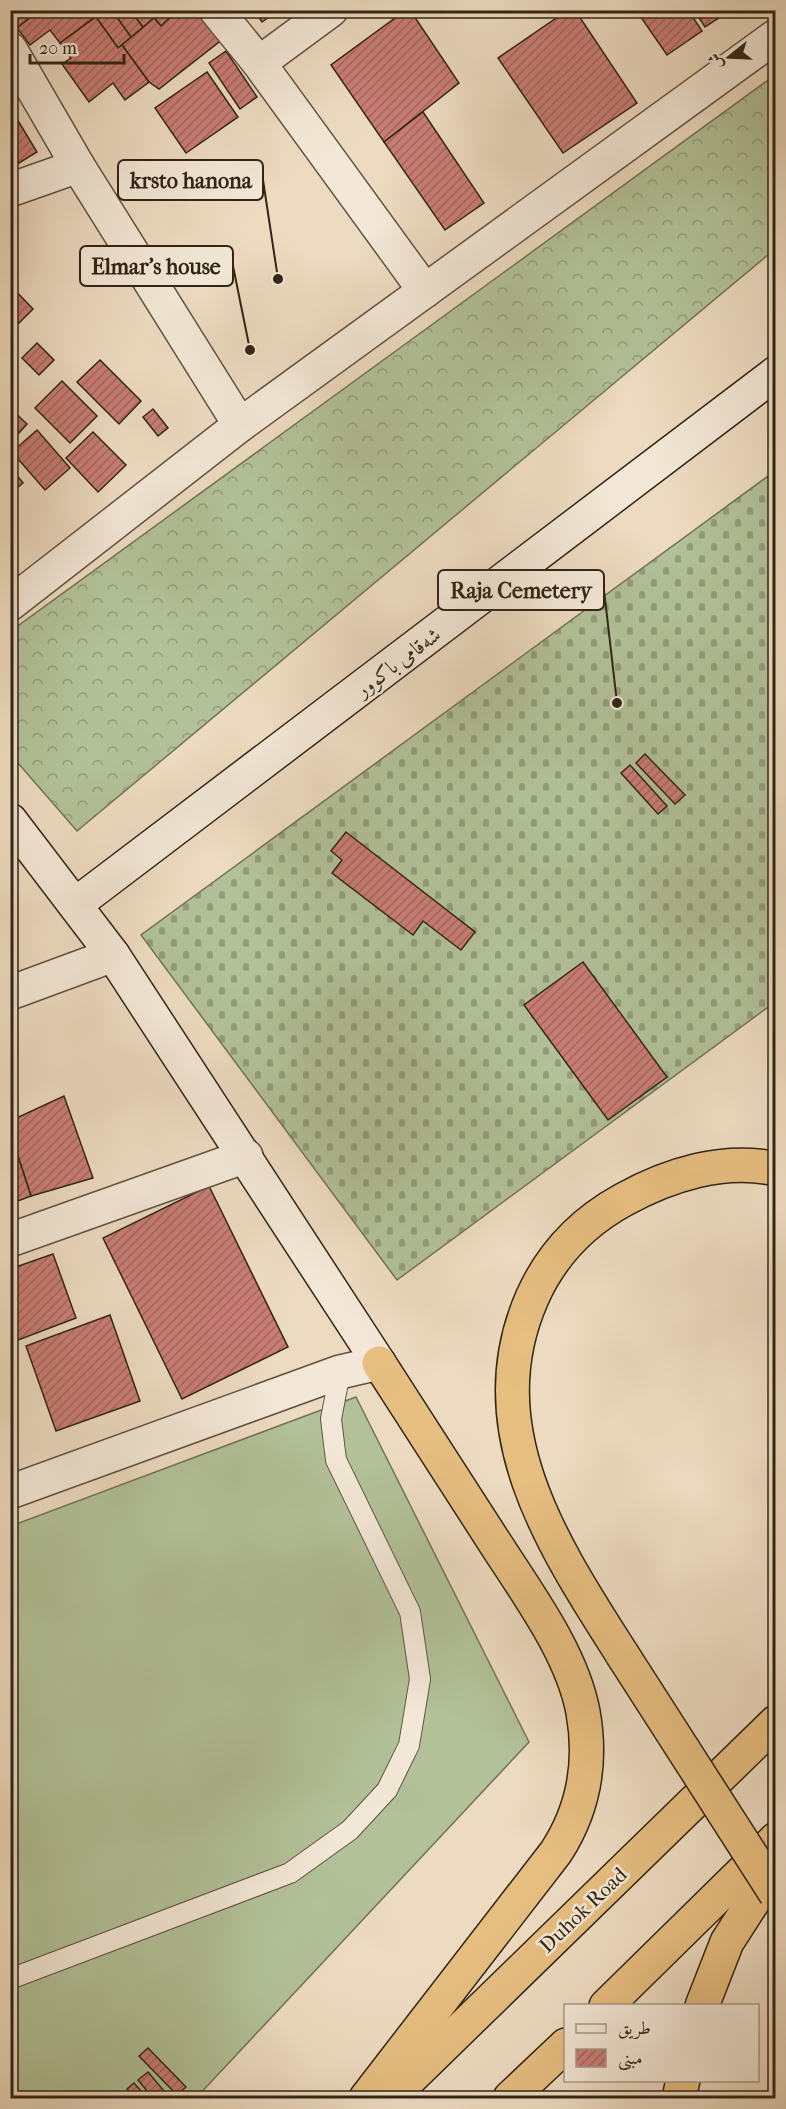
<svg xmlns="http://www.w3.org/2000/svg" width="786" height="2109" font-family="'IM FELL French Canon',Amiri,serif">
	<style>
		.forest { fill: url(#forest-crowns); stroke: #727356; stroke-width: 1.5 }
		.cemetery { fill: url(#cemetery-stones); stroke: #727356; stroke-width: 1.5 }
		.pitch { fill: #b2c198; stroke: #727356; stroke-width: 1.5 }
		.building { fill: url(#building-hatch); stroke: #312515; stroke-width: 1.5 }
		.lines { fill: none; stroke-linecap: round; stroke-linejoin: round }
		.lane-casing { stroke: #605240; stroke-width: 22 }
		.street-casing { stroke: #605240; stroke-width: 36 }
		.secondary-casing { stroke: #312515; stroke-width: 36 }
		.highway-casing { stroke: #312515; stroke-width: 36 }
		.lane { stroke: #f3e8d7; stroke-width: 20 }
		.street { stroke: #f3e8d7; stroke-width: 33 }
		.secondary { stroke: #f3e8d7; stroke-width: 33 }
		.highway { stroke: #e6be80; stroke-width: 33 }
		.highway-bridge-casing { stroke: #312515; stroke-width: 36; stroke-linecap: butt }
		.highway-bridge { stroke: #e6be80; stroke-width: 33 }
		.labels { text-anchor: middle; dominant-baseline: central; stroke-width: 5; stroke-linejoin: round; paint-order: stroke }
		.street-label { font-size: 21px; fill: #312515; stroke: #f3e8d7 }
		.leader { fill: none; stroke: #312515; stroke-width: 2 }
		.callout-dot { fill: #312515; stroke: #f3e8d7; stroke-width: 2 }
		.callout { fill: #f3e8d7; stroke: #312515; stroke-width: 2 }
		.callout-label { font-size: 22px; text-anchor: middle; font-weight: bold; fill: #312515 }
	</style>
	<defs>
		<pattern id="forest-crowns" width="20" height="18" patternUnits="userSpaceOnUse" patternTransform="scale(1.5)"><rect width="20" height="18" fill="#b2c198"/><path d="M2 6a3 3 0 1 1 6 0M12 15a3 3 0 1 1 6 0" fill="none" stroke="#919d7b"/></pattern>
		<pattern id="cemetery-stones" width="16" height="16" patternUnits="userSpaceOnUse" patternTransform="scale(1.5)"><rect width="16" height="16" fill="#b2c198"/><path d="M2 7V4a2 2 0 0 1 4 0v3zM10 15v-3a2 2 0 0 1 4 0v3z" fill="#919d7b"/></pattern>
		<pattern id="building-hatch" width="6" height="6" patternUnits="userSpaceOnUse" patternTransform="scale(1.5)"><rect width="6" height="6" fill="#c97d75"/><path d="M-1 1l2-2M0 6l6-6M5 7l2-2" fill="none" stroke="#a4665f"/></pattern>
	</defs>
	<rect width="100%" height="100%" fill="#eddbc1"/>
	<filter id="stains"><feTurbulence type="fractalNoise" baseFrequency=".00333" numOctaves="4"/><feColorMatrix values="0 0 0 0 .2 0 0 0 0 .09 0 0 0 0 .02 0 0 0 .5 -.17"/></filter>
	<radialGradient id="worn" r=".72"><stop offset=".6" stop-color="#630" stop-opacity="0"/><stop offset="1" stop-color="#630" stop-opacity=".3"/></radialGradient>
	<polygon class="forest" points="775,75 775,249 77,831 11,755 11,631"/>
	<polygon class="cemetery" points="775,471 775,1002 397,1280 141,935"/>
	<polygon class="pitch" points="356,1397 529,1742 196,2098 11,2098 11,1526"/>
	<g class="building">
		<polygon points="10,10 40,10 17,28"/>
		<polygon points="40,10 104,10 60,43 50,30 30,45 17,28"/>
		<polygon points="104,10 112,10 131,37 118,48 96,17"/>
		<polygon points="112,10 130,10 143,27 131,37"/>
		<polygon points="130,10 148,10 154,18 143,27"/>
		<polygon points="148,10 178,10 161,26"/>
		<polygon points="178,10 203,10 224,38 159,89 149,82 122,45 154,18 161,26"/>
		<polygon points="254,10 279,10 262,22"/>
		<polygon points="406,10 410,10 459,83 384,142 331,65"/>
		<polygon points="568,10 575,10 637,103 563,153 498,58"/>
		<polygon points="636,10 688,10 702,31 667,55"/>
		<polygon points="694,10 731,10 705,27"/>
		<polygon points="96,17 118,48 122,45 149,82 125,100 113,83 89,102 62,64 71,58 60,43"/>
		<polygon points="226,51 257,97 240,109 209,63"/>
		<polygon points="207,72 238,117 186,153 155,108"/>
		<polygon points="423,112 484,203 445,230 384,142"/>
		<polygon points="14,114 37,152 19,163 10,149 10,116"/>
		<polygon points="11,286 33,309 10,332 10,286"/>
		<polygon points="37,343 54,360 39,375 22,358"/>
		<polygon points="100,360 141,401 119,424 77,382"/>
		<polygon points="62,381 97,416 70,443 35,408"/>
		<polygon points="10,408 27,424 10,443"/>
		<polygon points="153,409 168,428 158,436 143,417"/>
		<polygon points="37,430 70,468 45,490 12,452"/>
		<polygon points="93,432 126,465 98,492 66,458"/>
		<polygon points="10,467 23,483 10,494"/>
		<polygon points="645,754 685,795 675,804 636,763"/>
		<polygon points="630,765 667,806 658,814 621,773"/>
		<polygon points="346,832 475,932 461,950 423,921 413,935 332,873 342,860 331,851"/>
		<polygon points="583,962 667,1077 608,1120 524,1005"/>
		<polygon points="64,1096 93,1178 31,1196 10,1132 10,1121"/>
		<polygon points="10,1132 31,1196 10,1204"/>
		<polygon points="209,1186 288,1347 182,1399 103,1238"/>
		<polygon points="53,1254 76,1318 18,1340 10,1318 10,1269"/>
		<polygon points="110,1315 140,1401 56,1431 26,1346"/>
		<polygon points="148,2048 186,2087 177,2095 139,2056"/>
		<polygon points="148,2072 170,2098 153,2098 138,2080"/>
		<polygon points="134,2083 147,2098 135,2098 127,2089"/>
	</g>
	<g class="lines">
		<defs>
			<polyline id="lane" points="10,1979 290,1873 350,1830 387,1790 409,1745 420,1679 410,1612 336,1460 331,1419 340,1372"/>
			<g id="street">
				<polyline points="216,10 259,63 331,10"/>
				<polyline points="10,49 78,166 240,425"/>
				<polyline points="259,63 425,291"/>
				<polyline points="10,190 78,166"/>
				<polyline points="10,604 240,425 776,36"/>
				<polyline points="10,993 113,955"/>
				<polyline points="10,1240 246,1156"/>
				<polyline points="10,1492 340,1372 379,1363"/>
			</g>
			<g id="secondary">
				<polyline points="10,820 113,955 379,1363"/>
				<polyline points="76,904 776,373"/>
			</g>
			<g id="highway">
				<path d="M622,1654C553,1546 475,1428 532,1298C551,1255 583,1222 623,1200C668,1175 724,1157 776,1169"/>
				<polyline points="606,2006 776,1839"/>
				<polyline points="702,2006 727,1942 776,1866"/>
				<path d="M366,2098L556,1852C584,1809 592,1762 583,1712C572,1653 527,1593 495,1543C457,1483 418,1423 379,1363"/>
				<polyline points="390,2098 776,1722"/>
				<polyline points="510,2098 566,2045"/>
				<polyline points="679,2098 683,2080"/>
			</g>
		</defs>
		<use href="#lane" class="lane-casing"/>
		<use href="#street" class="street-casing"/>
		<use href="#secondary" class="secondary-casing"/>
		<use href="#highway" class="highway-casing"/>
		<use href="#lane" class="lane"/>
		<use href="#street" class="street"/>
		<use href="#secondary" class="secondary"/>
		<use href="#highway" class="highway"/>
		<defs>
			<polyline id="highway-bridge" points="622,1654 776,1894"/>
		</defs>
		<use href="#highway-bridge" class="highway-bridge-casing"/>
		<use href="#highway-bridge" class="highway-bridge"/>
	</g>
	<g class="labels">
		<g class="street-label">
			<text transform="translate(398 662) rotate(-37)">شەقامی باکوور</text>
			<text transform="translate(583 1910) rotate(-44)">Duhok Road</text>
		</g>
	</g>
	<path class="leader" d="M278 279L263 180M250 350L233 266M617 703L604 590"/>
	<g class="callout-dot">
		<circle cx="278" cy="279" r="6"/>
		<circle cx="250" cy="350" r="6"/>
		<circle cx="617" cy="703" r="6"/>
	</g>
	<g class="callout">
		<rect x="118" y="160" width="145" height="40" rx="6"/>
		<rect x="80" y="246" width="153" height="40" rx="6"/>
		<rect x="438" y="570" width="166" height="40" rx="6"/>
	</g>
	<g class="callout-label">
		<text x="191" y="188">krsto hanona</text>
		<text x="156" y="274">Elmar's house</text>
		<text x="521" y="598">Raja Cemetery</text>
	</g>
	<rect width="786" height="2109" fill="none" stroke="#eddbc1" stroke-width="36"/>
	<rect x="12" y="12" width="762" height="2085" fill="none" stroke="#312515" stroke-width="3"/>
	<rect x="18" y="18" width="750" height="2073" fill="none" stroke="#312515" stroke-width="1.5"/>
	<rect x="564" y="2004" width="195" height="78" fill="#f3e8d7" stroke="#a59a89" stroke-width="1.5"/>
	<rect x="576" y="2024" width="30" height="9" fill="#f3e8d7" stroke="#a59a89" stroke-width="1.5"/>
	<text x="618" y="2034" font-size="18" fill="#312515">طريق</text>
	<rect x="576" y="2049" width="30" height="18" fill="url(#building-hatch)" stroke="#a59a89" stroke-width="1.5"/>
	<text x="618" y="2064" font-size="18" fill="#312515">مبنى</text>
	<g transform="translate(729 57) rotate(252)" stroke="#f3e8d7" stroke-width="4.5" paint-order="stroke">
	<path d="M0-4.5L10 22L0 15L-10 22Z" fill="#312515"/>
	<text y="-9" font-size="16" font-weight="bold" text-anchor="middle" fill="#312515">ش</text>
	</g>
	<path d="M30 54v9h94v-9" fill="none" stroke="#312515" stroke-width="3"/>
	<text x="39" y="54" font-size="18" fill="#312515" stroke="#f3e8d7" stroke-width="4.5" paint-order="stroke">20 m</text>
	<rect width="100%" height="100%" filter="url(#stains)"/>
	<rect width="100%" height="100%" fill="url(#worn)"/>
</svg>
